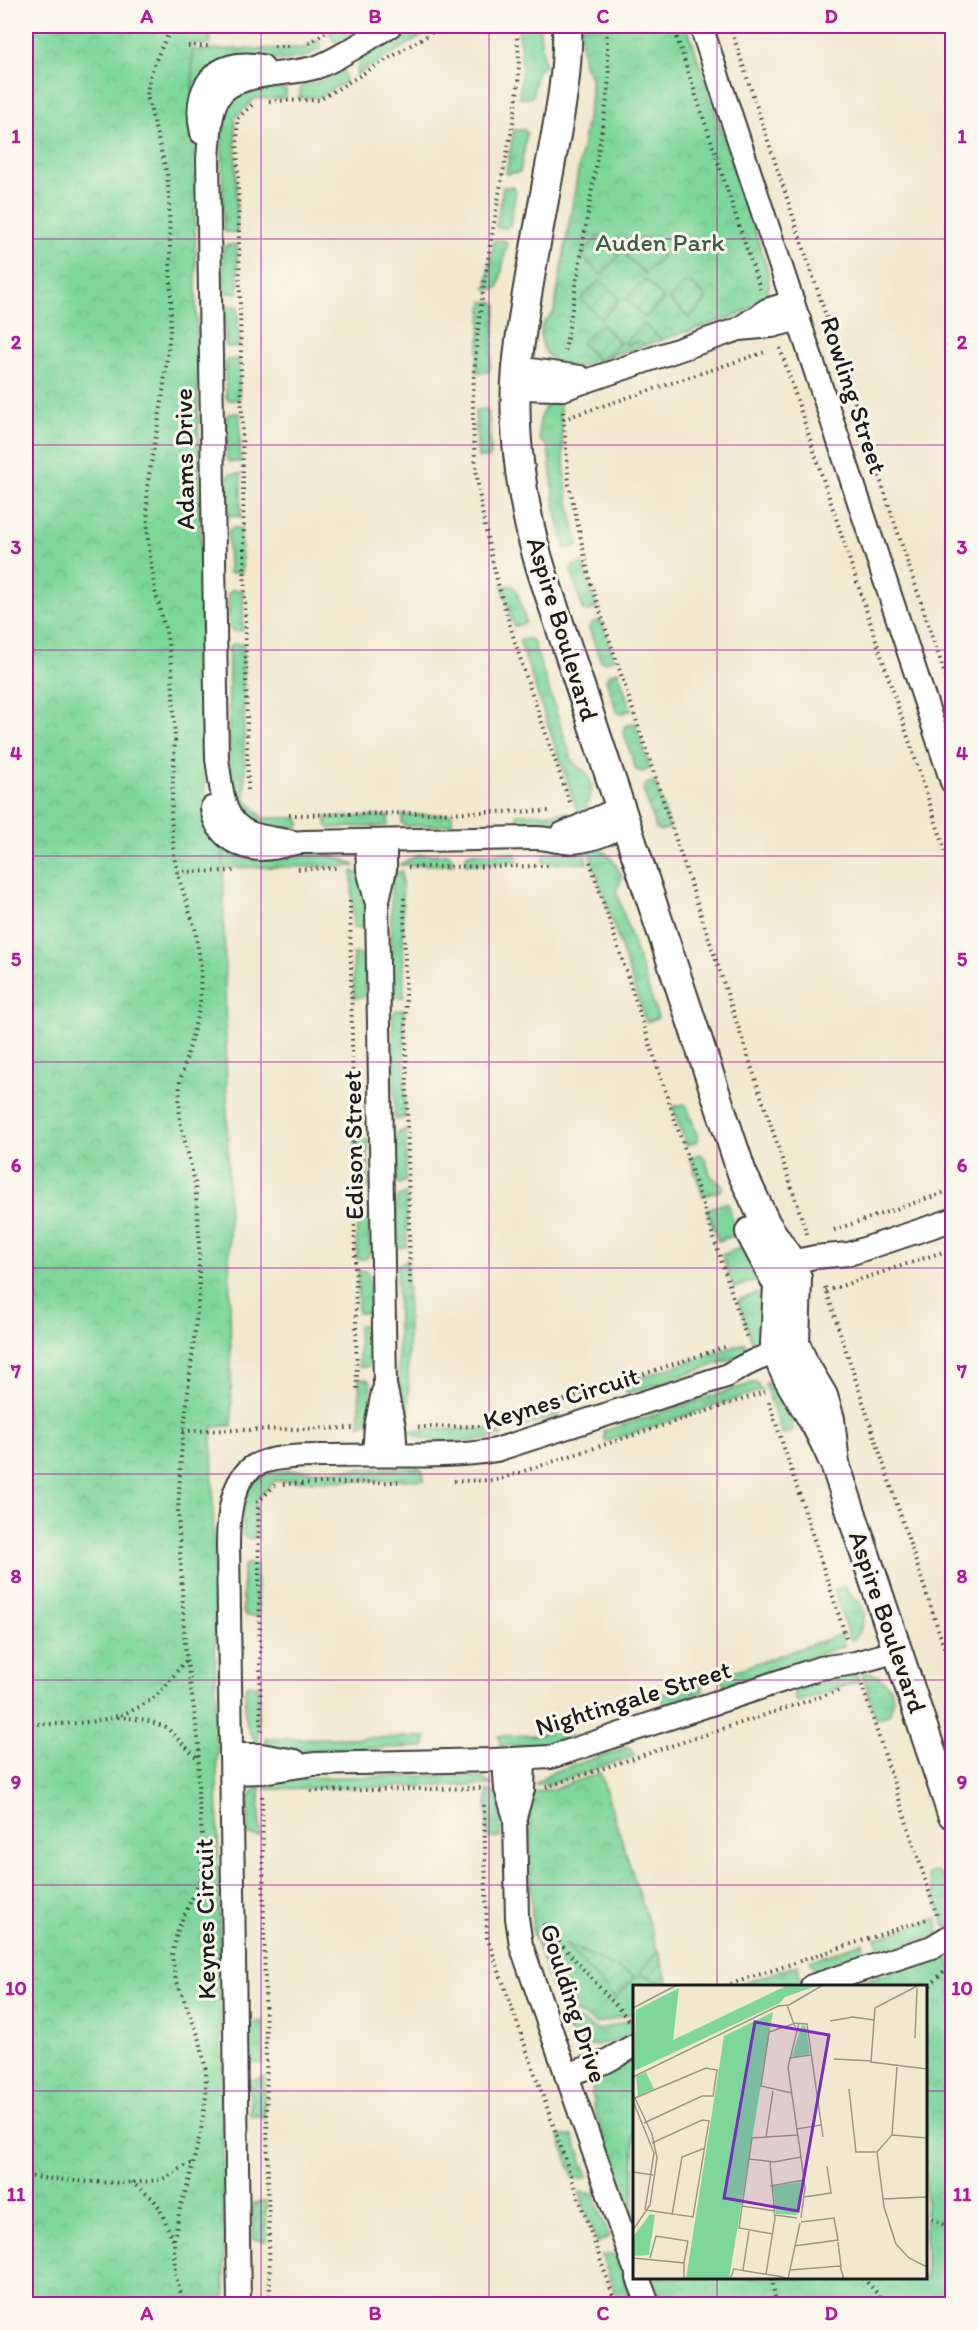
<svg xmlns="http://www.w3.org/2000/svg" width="978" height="2330" font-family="Itim,sans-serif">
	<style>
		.grass { fill: url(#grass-tufts); stroke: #4d795c; stroke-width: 1.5 }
		.park { fill: url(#park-crowns); stroke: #4d795c; stroke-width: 1.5 }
		.garden { fill: url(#garden-furrows); stroke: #4d795c; stroke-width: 1.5 }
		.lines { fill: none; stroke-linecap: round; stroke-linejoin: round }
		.minor-casing { stroke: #3c3b37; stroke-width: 26 }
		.tertiary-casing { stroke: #3c3b37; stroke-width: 32 }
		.path { stroke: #3c3b37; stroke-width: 4; stroke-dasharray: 1.5 4.5; stroke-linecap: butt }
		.minor { stroke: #fff; stroke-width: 22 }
		.tertiary { stroke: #fff; stroke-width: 28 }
		.grid { fill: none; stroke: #b5179e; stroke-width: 1.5; stroke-opacity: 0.55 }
		.labels { text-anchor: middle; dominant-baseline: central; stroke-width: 6; stroke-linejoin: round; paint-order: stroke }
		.park-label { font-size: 26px; fill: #3e5d48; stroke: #fbf7ec }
		.street-label { font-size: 26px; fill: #1c1c1c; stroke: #fbf7ec }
		.inset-road { fill: none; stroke: #9c9687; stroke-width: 1.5 }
		.view { fill: #7b2cbf; fill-opacity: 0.15; stroke: #7b2cbf; stroke-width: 3 }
		.inset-edge { fill: none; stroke: #1c1c1c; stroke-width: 3 }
		.neatline { fill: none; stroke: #b5179e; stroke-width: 2 }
		.grid-label { font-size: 20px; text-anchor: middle; font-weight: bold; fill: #b5179e }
	</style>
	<defs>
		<pattern id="grass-tufts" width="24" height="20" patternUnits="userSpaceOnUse" patternTransform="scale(1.5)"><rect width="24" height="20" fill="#7ed69b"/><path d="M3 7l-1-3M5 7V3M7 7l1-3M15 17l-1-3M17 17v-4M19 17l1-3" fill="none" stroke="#6cb785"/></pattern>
		<pattern id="park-crowns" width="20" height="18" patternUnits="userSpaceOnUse" patternTransform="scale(1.5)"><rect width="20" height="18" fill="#7ed69b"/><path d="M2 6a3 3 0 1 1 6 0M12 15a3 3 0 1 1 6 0" fill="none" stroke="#6cb785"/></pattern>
		<pattern id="garden-furrows" width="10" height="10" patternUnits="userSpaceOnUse" patternTransform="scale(1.5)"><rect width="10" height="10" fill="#7ed69b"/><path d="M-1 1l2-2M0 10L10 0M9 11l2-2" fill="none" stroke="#6cb785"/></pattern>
	</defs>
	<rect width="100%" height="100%" fill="#fbf7ec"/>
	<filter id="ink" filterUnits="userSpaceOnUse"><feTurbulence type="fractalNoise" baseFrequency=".0167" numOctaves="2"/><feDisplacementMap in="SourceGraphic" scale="12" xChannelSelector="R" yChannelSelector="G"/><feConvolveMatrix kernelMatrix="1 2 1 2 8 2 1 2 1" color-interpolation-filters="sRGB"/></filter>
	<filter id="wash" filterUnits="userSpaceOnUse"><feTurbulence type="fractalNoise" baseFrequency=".008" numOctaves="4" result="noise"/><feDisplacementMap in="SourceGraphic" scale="24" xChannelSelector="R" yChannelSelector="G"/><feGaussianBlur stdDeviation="1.35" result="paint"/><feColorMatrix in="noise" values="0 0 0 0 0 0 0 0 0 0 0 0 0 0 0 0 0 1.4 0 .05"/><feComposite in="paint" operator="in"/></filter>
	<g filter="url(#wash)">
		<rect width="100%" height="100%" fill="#f2e8cf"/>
		<g class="grass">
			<polygon points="342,26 364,26 335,43 329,33"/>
			<polygon points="416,26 439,26 356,75 359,60"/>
			<polygon points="518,26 539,26 544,65 536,74 533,96 529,98 519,98 522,67"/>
			<polygon points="318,40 321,46 320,50 307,56 286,60 242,60 193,101 192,50 304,48"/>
			<polygon points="344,70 345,82 319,97 299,98 301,86 321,81"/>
			<polygon points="261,88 283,88 286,91 286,98 254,99 235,118 237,232 226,232 223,228 222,117 231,100 245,91"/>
			<polygon points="514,130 524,130 527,133 520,172 506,174"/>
			<polygon points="503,187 513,187 516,190 510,225 506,228 496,227"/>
			<polygon points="494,240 503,240 507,243 499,286 496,289 486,289"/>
			<polygon points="226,245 237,245 238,293 227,293 224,290 223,248"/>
			<polygon points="483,302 494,302 497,305 490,369 488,372 476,372"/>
			<polygon points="227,306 238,306 239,347 227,347 225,344 224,309"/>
			<polygon points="239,359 239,400 228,400 226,397 225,363 228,360"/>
			<path d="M559,397L566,488L578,546L565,549L556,513L548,447L539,439C538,421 541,404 559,397Z"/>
			<polygon points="486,409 489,413 491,455 489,458 478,458 475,410"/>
			<polygon points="240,413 240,462 230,462 227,459 226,417 229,414"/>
			<polygon points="230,474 241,474 241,517 227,515 227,478"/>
			<polygon points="231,528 241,528 242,573 229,573 228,533"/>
			<polygon points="502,586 512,586 516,589 526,623 514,626"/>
			<polygon points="232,590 243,590 243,631 232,631 229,628 228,594"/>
			<polygon points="601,620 614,659 604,662 600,660 589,628 592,623"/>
			<path d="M529,639L533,641L572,760C576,767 582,768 587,774C596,787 589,808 579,816L519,640Z"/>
			<path d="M233,644H243L245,799L264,818H299L300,826L297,828C277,828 250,832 238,812C226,793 229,675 229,647Z"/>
			<polygon points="635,723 650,769 641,772 636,770 623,731 625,726"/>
			<polygon points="570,813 570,822 520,825 517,822 517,814"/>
			<polygon points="452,814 452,823 450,825 405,826 402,823 402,815"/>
			<polygon points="389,816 387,826 329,828 326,825 326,817"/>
			<path d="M590,847C608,849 617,863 622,879L616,890L617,894L658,1018L646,1022L589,852Z"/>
			<path d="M223,848C261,868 327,841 355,866L223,868Z"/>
			<polygon points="580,849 584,852 587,863 543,863 544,855 546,853"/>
			<polygon points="469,853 514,853 517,856 517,863 466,864 466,857"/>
			<polygon points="449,854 452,857 453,865 399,865 418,855"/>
			<polygon points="352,871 360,874 363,889 364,926 361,928 353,928"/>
			<polygon points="402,871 404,997 396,997 392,994 391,888 393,873"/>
			<polygon points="353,954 361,954 364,957 365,996 354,998"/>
			<polygon points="396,1010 404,1010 405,1117 398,1120 395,1118 393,1014"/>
			<polygon points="683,1104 687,1106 698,1138 696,1142 686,1145 673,1107"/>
			<polygon points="406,1130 406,1181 399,1184 396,1181 395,1137 398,1133"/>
			<polygon points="355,1138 364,1138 368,1142 368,1186 365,1189 356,1188"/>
			<polygon points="700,1154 704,1157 711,1176 723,1186 721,1191 703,1196 690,1157"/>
			<polygon points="406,1194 407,1246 400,1248 396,1246 396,1202 398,1197"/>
			<polygon points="725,1203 729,1205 736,1233 731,1237 718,1241 707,1209"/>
			<polygon points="357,1215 365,1215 369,1219 369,1255 366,1259 357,1259"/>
			<polygon points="740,1248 744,1250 759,1279 734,1288 722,1255"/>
			<polygon points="407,1259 409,1424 402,1421 399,1405 397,1266"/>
			<polygon points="358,1271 366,1271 369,1274 370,1310 366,1313 358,1313"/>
			<polygon points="762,1292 766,1294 762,1330 754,1348 738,1300"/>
			<polygon points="358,1325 367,1325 370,1329 371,1363 367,1367 359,1367"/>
			<polygon points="745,1343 747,1353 739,1357 629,1393 625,1391 622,1384"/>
			<polygon points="359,1379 367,1379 371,1383 371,1408 368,1422 360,1425"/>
			<polygon points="756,1382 762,1390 605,1442 604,1431"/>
			<polygon points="766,1382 779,1387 795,1411 791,1419 793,1427 790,1432 782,1434 765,1385"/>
			<polygon points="559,1405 560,1416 519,1428 515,1427 513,1420"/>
			<path d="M501,1424L503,1431L501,1436C479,1442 425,1447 408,1430L486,1429Z"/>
			<path d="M419,1468L423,1472L424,1480L275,1481L256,1500V1538H246L243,1535C242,1504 241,1477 278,1471Z"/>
			<polygon points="246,1564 256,1564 258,1616 247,1616 243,1613 243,1568"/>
			<path d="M843,1587L847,1588C850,1598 859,1599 862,1607C868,1618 860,1633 852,1640L849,1638L834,1590Z"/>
			<polygon points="842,1634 844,1646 725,1686 719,1676"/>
			<path d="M862,1671C876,1672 893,1684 893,1700C893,1705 890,1711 889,1715L876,1719Z"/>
			<polygon points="852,1673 857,1675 859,1681 796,1703 794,1691"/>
			<path d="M248,1685H259L258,1743C242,1728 245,1709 245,1688Z"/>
			<polygon points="569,1725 570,1736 544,1745 501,1746 498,1736 539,1735"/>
			<polygon points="427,1737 424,1747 290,1750 268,1748 265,1739"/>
			<polygon points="629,1747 635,1756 550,1784 535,1784 550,1773"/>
			<polygon points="469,1775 483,1779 492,1785 266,1789 268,1780 286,1778"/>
			<polygon points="259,1785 260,1787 260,1837 247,1835 248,1798"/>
			<polygon points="487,1790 498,1794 501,1808 501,1837 487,1838"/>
			<polygon points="937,1871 952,1884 952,1923 948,1928 945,1926 928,1874"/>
			<polygon points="937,1918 939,1934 882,1952 875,1939"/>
			<polygon points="863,1943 865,1958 817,1974 810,1961"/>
			<polygon points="798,1965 800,1980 779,1986 734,1986"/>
			<path d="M568,2015L598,2030L634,2019V2034C604,2045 578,2057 562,2019Z"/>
			<polygon points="263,2021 263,2064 250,2062 249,2024"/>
			<polygon points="559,2136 573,2136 588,2177 574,2179"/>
			<polygon points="579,2192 594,2194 609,2237 597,2243"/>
			<polygon points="615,2254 631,2299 621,2304 619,2304 602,2256"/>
		</g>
		<g class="park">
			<polygon points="26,26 211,26 211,44 192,44 192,50 205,809 209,830 223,848 231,1365 232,1426 212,1427 225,2304 26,2304"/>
			<path d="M580,26H687L767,268L769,285L767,294L764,299L739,315L576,367C570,366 561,366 556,363C544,356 536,335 544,323C547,319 551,316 554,312L591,96V77L584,65Z"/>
			<polygon points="600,1773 669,1986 634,1986 634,2013 597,2024 569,2009 559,2010 532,1929 529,1803 530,1793 553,1789"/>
			<polygon points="944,1955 949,1958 952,1969 952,2304 663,2304 654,2278 926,2278 926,1986 848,1986"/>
			<path d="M634,2057V2224L594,2108C586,2072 607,2069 634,2057Z"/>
		</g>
		<g class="garden">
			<polygon points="600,235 620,255 601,275 583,257 583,252"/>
			<polygon points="642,238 644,240 646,238 662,253 662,257 645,274 625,255"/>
			<polygon points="645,279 664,299 645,318 626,299"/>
			<polygon points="600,280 620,299 601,319 581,299"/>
			<polygon points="687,281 690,282 706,297 705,299 706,301 689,318 669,299"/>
			<polygon points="601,324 620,343 603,360 599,361 581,343"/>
			<polygon points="644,324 662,340 646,345 640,341 627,345 625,343"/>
			<polygon points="582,563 597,608 588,611 583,610 571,570 573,566"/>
			<polygon points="618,671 631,710 621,714 617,712 606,679 608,675"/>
			<polygon points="655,781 670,828 660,831 656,829 643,789 646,784"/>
			<polygon points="702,1681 703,1692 665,1705 660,1695"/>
			<polygon points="564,1943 636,1977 615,1999"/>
			<polygon points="658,1951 669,1986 639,1973"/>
			<polygon points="264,2077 264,2118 250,2115 250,2080"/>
			<polygon points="266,2202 266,2241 253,2239 253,2203"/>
		</g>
	</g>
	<g filter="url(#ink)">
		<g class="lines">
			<defs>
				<g id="minor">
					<polyline points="701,26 952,782"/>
					<path d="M202,133C192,89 213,57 262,66"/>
					<polyline points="740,328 767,310 793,302"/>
					<polyline points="517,368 580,377"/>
					<polyline points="516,388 563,389 739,329 772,326 799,319"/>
					<path d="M212,808C216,837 243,853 272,848C284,846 293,842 305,842L536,838C546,838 555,841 565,842C587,843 606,834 625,825"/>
					<polyline points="562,834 620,808"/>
					<polyline points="367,841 368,869 376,900"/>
					<polyline points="385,841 385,869 377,904 385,1385 394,1427 396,1454"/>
					<path d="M293,842C280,839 262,838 250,833C220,821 222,786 217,759L208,158C210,140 209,114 218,98C233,71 289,76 317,67C339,59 369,38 390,26"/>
					<polyline points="780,1275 791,1262 815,1257 849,1254 952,1220"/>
					<polyline points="374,1454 376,1427 383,1392"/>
					<polyline points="231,1755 261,1755 295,1761"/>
					<polyline points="504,1760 506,1789 515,1818 517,1918 521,1945 634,2266"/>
					<polyline points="232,1773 262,1772 314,1764 492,1760 551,1757 820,1668 855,1663 898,1651"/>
					<polyline points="515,1817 523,1789 524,1760"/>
					<polyline points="812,1986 932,1947 952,1935"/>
					<polyline points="566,2075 605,2062 634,2046"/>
					<polyline points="638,2278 648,2304"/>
					<path d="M239,2304L228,1544C228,1521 231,1483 251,1468C269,1455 309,1456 331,1456C383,1454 446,1459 496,1450L726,1376C748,1363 767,1352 793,1352"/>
				</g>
				<g id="tertiary">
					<path d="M567,26C569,78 556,132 547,183C536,245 523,306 517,368C511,431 523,514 543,575L742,1173L766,1224L791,1262L797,1278L795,1343L804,1364L823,1396L830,1419L835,1464"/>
					<path d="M750,1232L778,1285L775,1343C780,1372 800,1396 814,1422C822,1435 828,1450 835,1464L952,1814"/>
				</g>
			</defs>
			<use href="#minor" class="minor-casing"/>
			<use href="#tertiary" class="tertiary-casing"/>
			<g class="path">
				<path d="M173,26C161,48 149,69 147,96L167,174L169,197L171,299L170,332L162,401L147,487L148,541L155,591L167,636L172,669L175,740L171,816L174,854L177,872L195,929L201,967L200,1006L180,1082L179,1105L180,1121L195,1183L199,1234V1294L181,1455L178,1512L185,1646L199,1745L198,1795L204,1854L200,1880L178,1929L172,1955L175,1977L200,2040L206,2071V2097L201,2130L189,2181L180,2208L174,2240L175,2274L184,2304"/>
				<path d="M515,26C526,78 511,131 501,183C490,246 478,311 474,376C464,525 524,668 571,806"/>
				<polyline points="673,26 760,289"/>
				<polyline points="730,26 952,696"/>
				<polyline points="309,43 336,26"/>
				<polyline points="188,46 212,46"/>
				<polyline points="274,46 290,46"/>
				<polyline points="269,101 319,100 443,26"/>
				<polyline points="780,348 952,871"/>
				<polyline points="565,351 607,99 609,77 606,26"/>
				<polyline points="563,412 569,484 590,581 807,1234"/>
				<polyline points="563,419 765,352"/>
				<polyline points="248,790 237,119 254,103"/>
				<polyline points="289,815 552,811"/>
				<polyline points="590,862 747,1339"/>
				<polyline points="408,867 548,866"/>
				<polyline points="298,869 338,868"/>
				<polyline points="178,872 236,871"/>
				<polyline points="404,898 410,1287"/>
				<polyline points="350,901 357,1392"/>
				<polyline points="834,1230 952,1190"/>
				<polyline points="825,1287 952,1671"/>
				<polyline points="826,1291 952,1249"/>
				<polyline points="769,1402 847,1640"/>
				<polyline points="541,1408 725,1347"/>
				<polyline points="418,1427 479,1426"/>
				<polyline points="183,1431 353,1428"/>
				<polyline points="454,1481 497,1480 765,1392"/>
				<polyline points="283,1484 398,1482"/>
				<polyline points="862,1685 937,1916"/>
				<polyline points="118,1717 146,1720 166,1727 199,1760"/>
				<path d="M26,1724C72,1724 122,1726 159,1693C170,1683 176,1670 186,1661"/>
				<polyline points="261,1731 258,1502 275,1485"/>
				<polyline points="546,1787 838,1691"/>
				<polyline points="311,1791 483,1788"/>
				<polyline points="262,1796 270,2304"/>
				<polyline points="484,1805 487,1937 616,2304"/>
				<polyline points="543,1924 628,2019 634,2016"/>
				<polyline points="725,1986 930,1918"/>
				<polyline points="926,1990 946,1969"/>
				<path d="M26,2176C59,2180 128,2187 161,2179C173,2176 182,2165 194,2163"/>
				<polyline points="131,2182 153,2199 159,2207 173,2240"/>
				<polyline points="926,2216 952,2229"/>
				<polyline points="772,2278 776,2304"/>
				<polyline points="863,2278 887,2304"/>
			</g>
			<use href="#minor" class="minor"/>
			<use href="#tertiary" class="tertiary"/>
		</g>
	</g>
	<path class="grid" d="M261,26V2304M489,26V2304M717,26V1986M26,239H952M26,445H952M26,650H952M26,856H952M26,1062H952M26,1268H952M26,1474H952M26,1680H952M26,1885H952M26,2091H634M926,2091H952M717,2278V2304"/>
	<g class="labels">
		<g class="park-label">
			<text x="660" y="242">Auden Park</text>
		</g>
		<g class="street-label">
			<text transform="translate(854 395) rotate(72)">Rowling Street</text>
			<text transform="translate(184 459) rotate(-91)">Adams Drive</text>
			<text transform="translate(563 629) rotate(73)">Aspire Boulevard</text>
			<text transform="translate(353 1145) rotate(-91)">Edison Street</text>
			<text transform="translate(561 1398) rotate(-17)">Keynes Circuit</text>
			<text transform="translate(888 1622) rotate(71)">Aspire Boulevard</text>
			<text transform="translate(633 1698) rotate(-17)">Nightingale Street</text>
			<text transform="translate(205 1919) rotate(-91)">Keynes Circuit</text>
			<text transform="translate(574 2003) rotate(72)">Goulding Drive</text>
		</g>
	</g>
	<g transform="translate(633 1985)">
		<rect width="294" height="294" fill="#f2e8cf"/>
		<path d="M155,0L183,1L152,12L147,18L1,86L3,25L46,3L40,55ZM140,27L96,294H53L91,51ZM169,39L173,42L177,69L162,72L159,71ZM13,87L21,104L5,111L3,92ZM168,197L164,230L143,229L140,201ZM17,229L22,230L16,270L0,271V252Z" fill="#7ed69b"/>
		<path class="inset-road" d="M286,0L242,23L238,77L294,84M154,20L162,42M0,23L44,0M197,36L220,32L241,35M161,38L174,39L190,152M282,53L284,3M156,73L178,70M201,74L238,76M264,82L259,150L244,167L251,222L263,259L276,273L294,282M0,92L145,21L156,20L190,0M216,104L223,167H243M159,108L128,101L136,47L160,39M0,109L19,149L24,173L17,220L0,245M2,113L73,83L84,85L80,111H69L11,138M0,116L21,168L12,225M164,144L188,140M259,150L294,153M133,152L140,106M166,157L172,203L168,233M166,159L155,82L166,38M116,174L141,177L168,172M0,187L20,190M137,201L171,195M171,212L198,208L194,181M250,214L294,212M109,221L142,226M13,225L60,232L76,136L69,135L19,158M39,230L49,172L72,163M142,230L164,233M140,249L106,243L119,153L165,150M205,257L208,282M161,261L205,255L201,233L168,237M0,273L51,278V294M17,273L23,251L55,256L51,278M110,285L116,246M157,285L207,281L211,294M133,289L142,233L137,177M149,292L155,294L167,238M97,294L101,284L150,292"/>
		<path class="view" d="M122,37L196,50L165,226L91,213Z"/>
		<rect width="294" height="294" class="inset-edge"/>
	</g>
	<rect width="978" height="2330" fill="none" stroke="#fbf7ec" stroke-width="66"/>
	<rect x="33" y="33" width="912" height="2264" class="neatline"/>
	<g class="grid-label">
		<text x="147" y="23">A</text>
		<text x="375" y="23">B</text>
		<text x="603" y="23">C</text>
		<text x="831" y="23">D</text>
		<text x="16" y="143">1</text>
		<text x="962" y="143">1</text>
		<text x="16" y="349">2</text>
		<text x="962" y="349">2</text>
		<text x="16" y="554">3</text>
		<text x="962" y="554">3</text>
		<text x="16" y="760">4</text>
		<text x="962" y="760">4</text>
		<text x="16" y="966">5</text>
		<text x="962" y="966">5</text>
		<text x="16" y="1172">6</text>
		<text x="962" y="1172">6</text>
		<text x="16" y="1378">7</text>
		<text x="962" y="1378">7</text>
		<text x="16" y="1583">8</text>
		<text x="962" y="1583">8</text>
		<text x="16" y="1789">9</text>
		<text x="962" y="1789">9</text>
		<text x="16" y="1995">10</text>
		<text x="962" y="1995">10</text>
		<text x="16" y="2201">11</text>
		<text x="962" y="2201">11</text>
		<text x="147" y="2320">A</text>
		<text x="375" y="2320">B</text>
		<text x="603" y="2320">C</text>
		<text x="831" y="2320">D</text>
	</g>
</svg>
